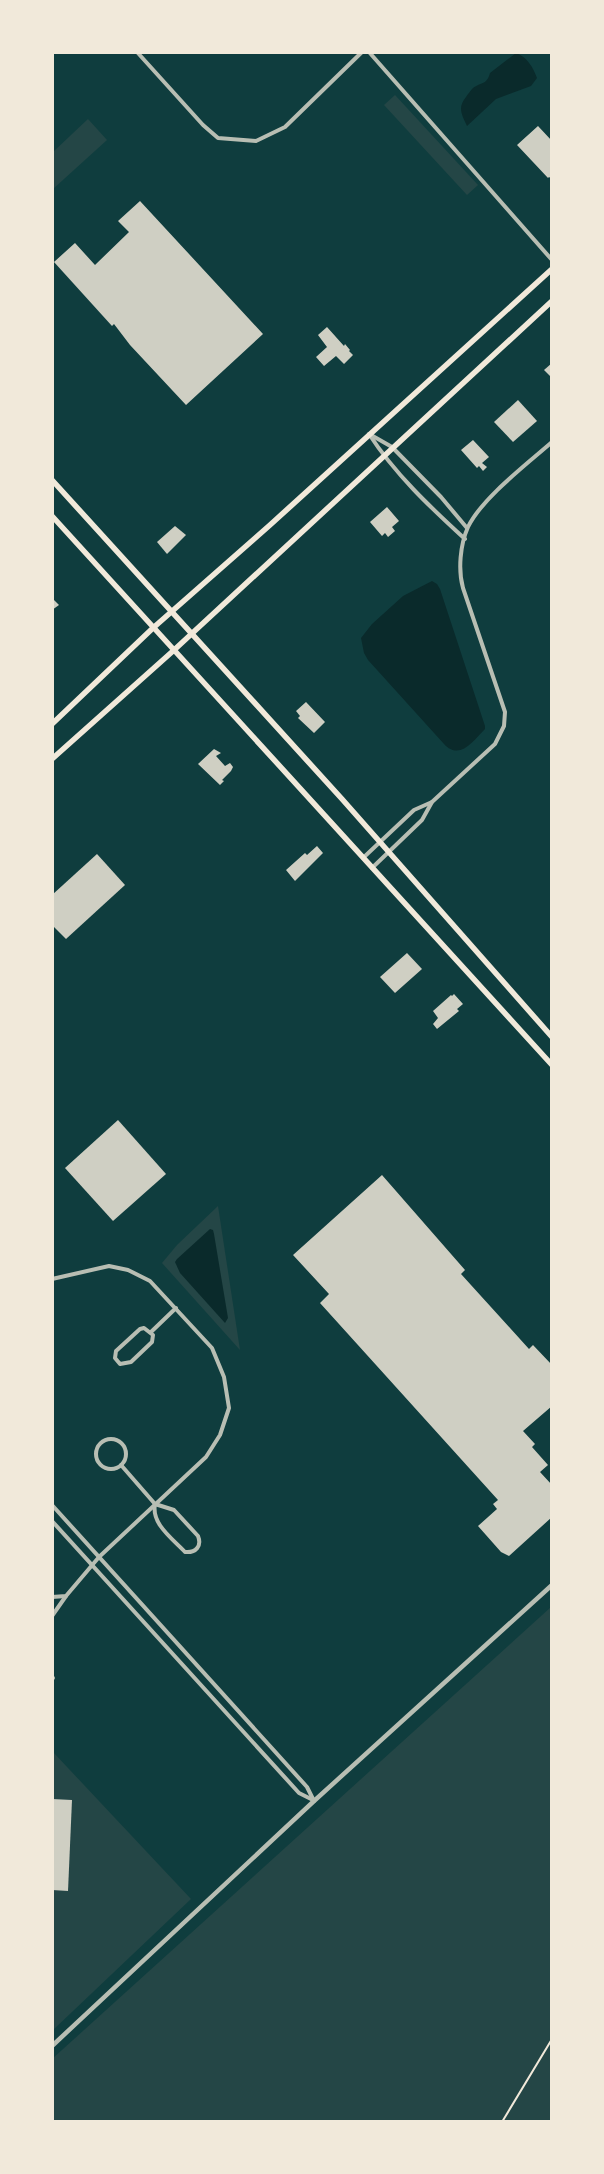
<svg xmlns="http://www.w3.org/2000/svg" width="604" height="2174" font-family="'Asap Condensed',sans-serif">
	<style>
		.green { fill: #244646 }
		.water { fill: #0a2a2b }
		.building { fill: #cfcfc3 }
		.lines { fill: none; stroke-linecap: round; stroke-linejoin: round }
		.path { stroke: #f1e9da; stroke-width: 2 }
		.minor { stroke: #b8beb3; stroke-width: 4 }
		.tertiary { stroke: #b8beb3; stroke-width: 4.5 }
		.primary { stroke: #f1e9da; stroke-width: 5.5 }
	</style>
	<rect width="100%" height="100%" fill="#0f3d3e"/>
	<g class="green">
		<polygon points="395,95 478,185 467,195 384,105"/>
		<polygon points="88,119 107,140 53,189 53,152"/>
		<polygon points="218,1206 240,1350 162,1263 177,1245"/>
		<polygon points="551,1607 551,2121 53,2121 52,2059"/>
		<polygon points="53,1752 191,1899 53,2030"/>
	</g>
	<g class="water">
		<path d="M516,53C527,57 533,67 537,78L531,86L496,99L467,126C462,115 457,108 466,97C468,94 471,90 473,88C481,82 487,85 490,73Z"/>
		<path d="M432,581L437,584L440,589L485,726V729C473,741 460,761 444,744L368,660L364,653L361,638L372,624L403,596Z"/>
		<polygon points="210,1229 213,1230 214,1234 228,1318 225,1323 180,1273 175,1262 177,1259"/>
	</g>
	<g class="building">
		<polygon points="538,126 552,141 552,179 549,177 548,178 517,145"/>
		<polygon points="140,201 263,334 186,405 130,345 114,324 112,326 54,262 75,243 95,265 129,232 118,221"/>
		<polygon points="327,327 344,346 345,344 350,350 349,351 353,355 344,364 336,356 324,366 316,357 327,347 318,335"/>
		<polygon points="552,363 552,378 544,370"/>
		<polygon points="518,400 537,421 513,442 494,422"/>
		<polygon points="473,440 489,457 482,463 487,467 483,471 479,466 477,468 461,450"/>
		<polygon points="387,507 399,521 392,527 395,531 388,537 385,533 382,536 370,522"/>
		<polygon points="175,526 186,535 167,554 157,542"/>
		<polygon points="52,598 59,605 52,610"/>
		<polygon points="306,702 325,722 314,733 298,718 300,716 296,711"/>
		<polygon points="214,749 221,753 216,756 225,766 230,763 233,767 231,771 222,780 224,781 220,785 198,764"/>
		<polygon points="317,846 323,853 295,881 286,870 305,853 307,855"/>
		<polygon points="97,854 125,885 66,939 52,925 52,895"/>
		<polygon points="407,953 422,969 395,993 380,977"/>
		<polygon points="454,994 463,1004 457,1009 459,1011 437,1029 433,1024 438,1018 433,1011 451,995 452,996"/>
		<polygon points="118,1120 166,1174 113,1221 65,1168"/>
		<polygon points="382,1175 465,1270 461,1274 529,1349 533,1345 552,1365 552,1406 523,1431 535,1444 532,1447 548,1465 540,1472 552,1485 552,1517 509,1556 501,1552 478,1526 497,1509 493,1504 498,1500 320,1303 329,1294 293,1255"/>
		<polygon points="52,1799 72,1800 68,1891 52,1890"/>
	</g>
	<g class="lines">
		<polyline class="path" points="502,2122 552,2039"/>
		<g class="minor">
			<polyline points="137,52 203,125 218,138 256,141 285,127 362,52"/>
			<polyline points="369,52 552,260"/>
			<path d="M369,434C395,474 430,507 465,539"/>
			<polyline points="371,435 392,447 441,497 467,528"/>
			<polyline points="363,858 414,810 432,802"/>
			<path d="M372,868L422,820L432,802L495,744L504,726L505,712L463,588C458,570 460,545 468,527C482,498 527,464 552,442"/>
			<polyline points="52,1279 109,1266 128,1270 150,1281 212,1348 224,1377 229,1408 220,1435 206,1457 99,1557 66,1596 52,1597"/>
			<polygon points="144,1328 153,1335 152,1342 131,1362 120,1364 115,1358 116,1351 140,1329"/>
			<polyline points="151,1332 176,1308"/>
			<circle cx="111" cy="1454" r="15"/>
			<polyline points="121,1465 155,1504"/>
			<path d="M155,1504L174,1510L198,1536C202,1546 196,1553 185,1552C173,1539 151,1524 155,1504Z"/>
			<polyline points="52,1505 307,1787 314,1801"/>
			<polyline points="52,1521 299,1793 313,1800"/>
			<polyline points="52,1616 66,1596"/>
			<polyline points="52,1677 53,1678"/>
		</g>
		<polyline class="tertiary" points="52,2046 314,1801 552,1585"/>
		<g class="primary">
			<polyline points="52,480 342,799 552,1037"/>
			<polyline points="52,516 552,1065"/>
			<polyline points="52,724 153,628 270,525 552,269"/>
			<polyline points="52,759 173,651 552,301"/>
		</g>
	</g>
	<rect width="604" height="2174" fill="none" stroke="#f1e9da" stroke-width="108"/>
</svg>
